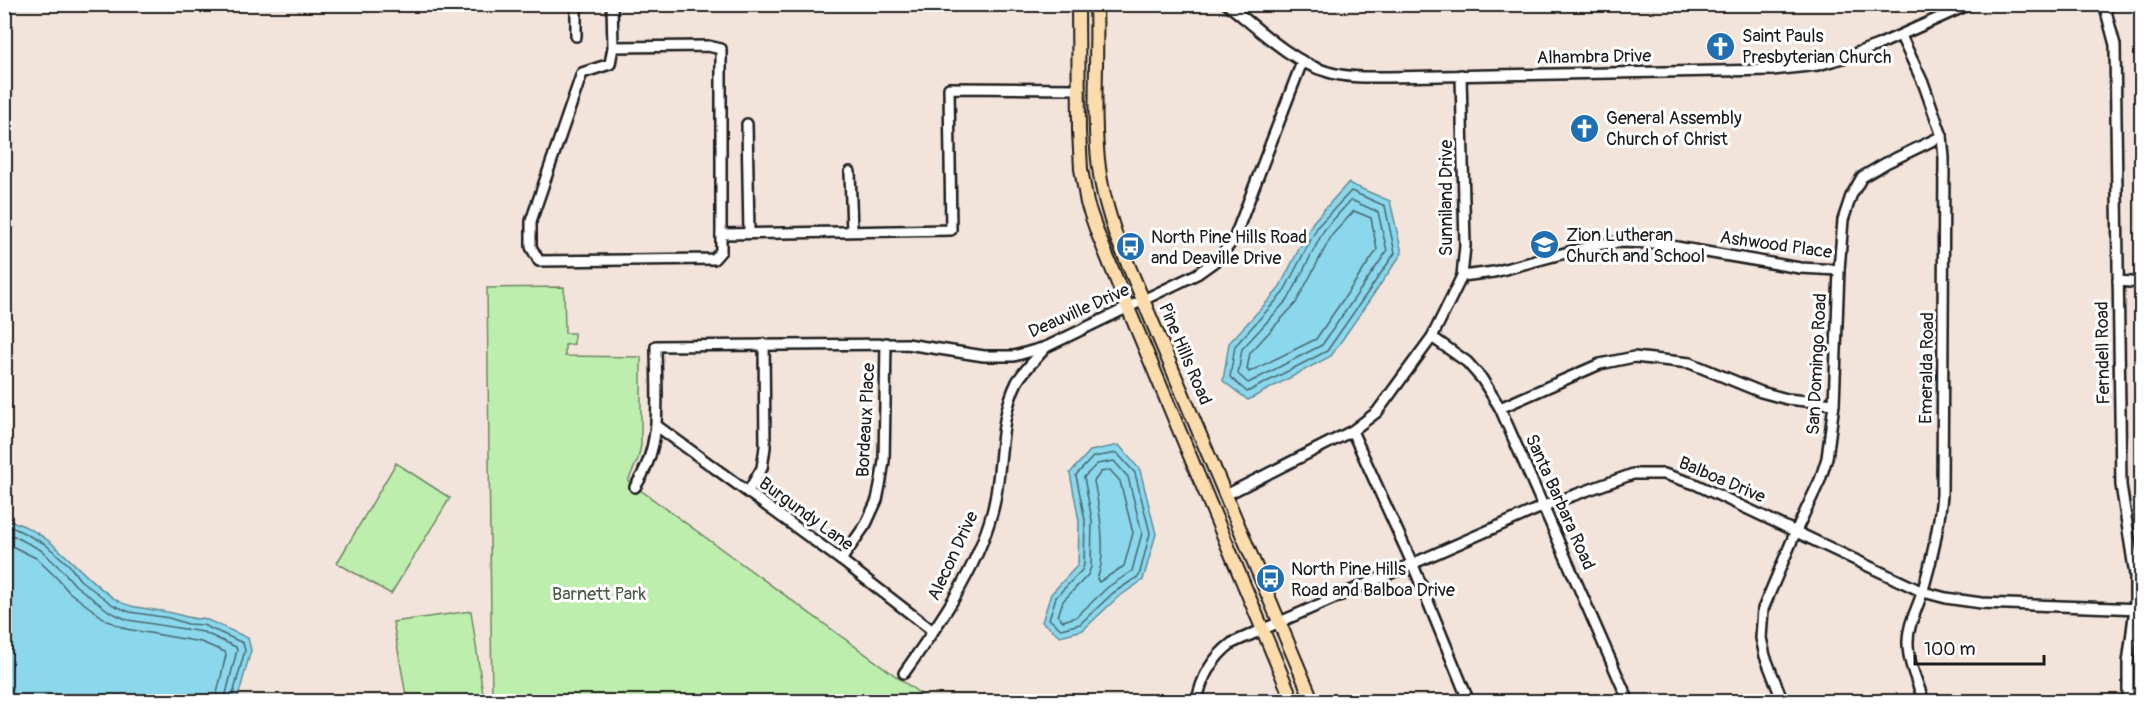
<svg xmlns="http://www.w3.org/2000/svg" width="2146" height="706" font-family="Pangolin,sans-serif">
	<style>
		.green { fill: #beeead; stroke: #6d8564; stroke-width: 1.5 }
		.water { fill: #8bd7ec; stroke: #5f8c99; stroke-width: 1.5 }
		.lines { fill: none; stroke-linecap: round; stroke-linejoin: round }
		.shore { stroke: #48676f; stroke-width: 1.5 }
		.minor-casing { stroke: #1c1c1c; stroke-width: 14 }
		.major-casing { stroke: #1c1c1c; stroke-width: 16 }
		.minor { stroke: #fff; stroke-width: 9 }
		.major { stroke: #fcdcac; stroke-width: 12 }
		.labels { text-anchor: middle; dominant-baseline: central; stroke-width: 6; stroke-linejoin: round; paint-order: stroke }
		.poi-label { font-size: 18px; fill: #1c1c1c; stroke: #fff; text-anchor: start }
		.street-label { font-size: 18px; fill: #1c1c1c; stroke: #fff }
		.park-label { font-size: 18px; fill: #4d5b48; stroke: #fff }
	</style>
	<rect width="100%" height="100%" fill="#f3e4db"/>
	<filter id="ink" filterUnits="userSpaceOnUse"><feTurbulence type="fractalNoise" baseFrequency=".0167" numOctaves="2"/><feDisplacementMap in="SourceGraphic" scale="12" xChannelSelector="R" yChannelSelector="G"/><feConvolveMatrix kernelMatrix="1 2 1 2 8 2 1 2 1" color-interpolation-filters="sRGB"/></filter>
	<g filter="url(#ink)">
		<g class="green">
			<polygon points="564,287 565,333 574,333 574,344 565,345 565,356 641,357 641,445 638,459 628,481 930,701 492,701 487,288"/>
			<polygon points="396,463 450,498 391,594 337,563"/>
			<polygon points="471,611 484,701 407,701 393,622"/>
		</g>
		<g class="water">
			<polygon points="1348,183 1390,201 1402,253 1331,356 1248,400 1223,381 1229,343 1278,290 1313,222"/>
			<polygon points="1119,445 1140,470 1156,534 1143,580 1117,598 1083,630 1060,636 1042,622 1051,594 1078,565 1079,521 1070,473 1090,451"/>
			<path d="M5,519C58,534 73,571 115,599C132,610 152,608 172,613C181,615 189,618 198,619L203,618L248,638L251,650L237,701H5Z"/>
		</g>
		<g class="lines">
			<g class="shore">
				<polygon points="1351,191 1385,206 1395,253 1327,351 1247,392 1230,377 1235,346 1283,293 1318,226"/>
				<polygon points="1351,200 1378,212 1387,251 1322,345 1248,383 1238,374 1242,349 1289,298 1324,230"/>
				<polygon points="1354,211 1371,218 1377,250 1316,339 1249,372 1247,369 1250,353 1296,303 1332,235"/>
				<polygon points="1117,453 1135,473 1150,533 1139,576 1113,593 1080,624 1061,629 1049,619 1056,597 1082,570 1084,565 1085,520 1076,475 1093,457"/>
				<polygon points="1114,461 1128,477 1142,533 1132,571 1108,587 1076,617 1063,621 1058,616 1063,601 1088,575 1091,567 1092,520 1084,477 1097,464"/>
				<path d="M1110,470L1120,481L1133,533L1124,566L1099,582L1097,579C1108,553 1099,508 1094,481L1101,472Z"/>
				<polyline points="4,525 16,529 45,544 69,565 80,580 113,605 130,612 169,618 188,624 203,625 243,643 245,650 231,702"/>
				<polyline points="4,533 14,536 41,550 63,571 75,585 110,612 128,620 203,632 236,647 237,650 224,702"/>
				<polyline points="4,542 36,558 56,577 69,592 106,620 126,629 201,642 225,652 226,655 215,702"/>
			</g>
			<defs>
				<g id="minor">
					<polyline points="576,4 576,36"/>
					<polyline points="612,4 613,47 610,64 582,73 531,221 531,247 539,261 714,259 721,251 721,49 708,46 613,47"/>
					<path d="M1227,4C1256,27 1293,63 1328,72C1347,78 1368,77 1388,77L1772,70L1818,65L1843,58L1878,45L1970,4"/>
					<polyline points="2104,4 2115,45 2121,485 2135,575 2135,608 2128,663 2128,702"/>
					<path d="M1901,36L1924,85L1942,136L1944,158L1942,495C1939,528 1932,559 1923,590C1918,608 1907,625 1908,644C1908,663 1918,683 1924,702"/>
					<polyline points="747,124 749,233"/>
					<polyline points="850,172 852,231"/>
					<polyline points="721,234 951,230 949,88 1079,89"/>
					<polyline points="1462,276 1494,272 1595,245 1619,242 1653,243 1800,268 1839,270"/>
					<polyline points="2118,281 2142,283"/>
					<polyline points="1432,337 1467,362 1482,379 1500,408 1629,702"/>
					<polyline points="1500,408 1600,364 1634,357 1690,363 1761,392 1787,399 1834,404"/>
					<polyline points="657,426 841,560 933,631"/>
					<polyline points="1352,431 1413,565 1469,702"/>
					<path d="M635,487C664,445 656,394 656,346L907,344L984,356H1014L1046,347L1197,274L1218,259L1234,239L1302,62"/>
					<polyline points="748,492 762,468 765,447 764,344"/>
					<polyline points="1226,495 1352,431 1377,412 1432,337 1462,276 1465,246 1461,75"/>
					<polyline points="841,560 866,524 877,500 881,480 884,461 886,343"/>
					<path d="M904,673C939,624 976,571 992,513C1004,470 997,422 1017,382C1024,370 1037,358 1046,347"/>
					<path d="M1197,702C1201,677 1212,658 1232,643L1544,506L1633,474H1664L1695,484L1923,592L1946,598L1981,603L2142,609"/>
					<polyline points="1783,702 1765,656 1761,638 1763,609 1796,531 1820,480 1827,458 1834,404 1839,270 1843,220 1851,196 1862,177 1886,163 1942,136"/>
				</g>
				<g id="major">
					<polyline points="1078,4 1079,131 1081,169 1087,203 1097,232 1128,308 1293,702"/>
					<path d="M1096,4C1098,59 1092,114 1099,168C1102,192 1109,214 1116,236L1313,702"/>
				</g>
			</defs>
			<use href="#minor" class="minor-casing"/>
			<use href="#major" class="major-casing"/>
			<use href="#minor" class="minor"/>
			<use href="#major" class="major"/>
		</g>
	</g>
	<defs>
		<symbol id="church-disc" viewBox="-11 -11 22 22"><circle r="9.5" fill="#1f6fb2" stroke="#fff"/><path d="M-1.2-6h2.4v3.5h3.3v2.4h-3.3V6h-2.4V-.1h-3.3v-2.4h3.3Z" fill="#fff"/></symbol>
		<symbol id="school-disc" viewBox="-11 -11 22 22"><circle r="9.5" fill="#1f6fb2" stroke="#fff"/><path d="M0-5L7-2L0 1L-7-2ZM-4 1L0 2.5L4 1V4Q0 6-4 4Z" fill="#fff"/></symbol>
		<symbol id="bus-disc" viewBox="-11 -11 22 22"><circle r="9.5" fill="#1f6fb2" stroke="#fff"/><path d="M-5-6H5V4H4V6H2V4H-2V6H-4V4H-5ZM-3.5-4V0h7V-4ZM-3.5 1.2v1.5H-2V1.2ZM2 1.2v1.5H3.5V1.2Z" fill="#fff"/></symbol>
	</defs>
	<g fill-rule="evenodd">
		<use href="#church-disc" x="1704" y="30" width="33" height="33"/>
		<use href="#church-disc" x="1568" y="112" width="33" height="33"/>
		<use href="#school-disc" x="1528" y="228" width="33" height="33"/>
		<use href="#bus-disc" x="1114" y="230" width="33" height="33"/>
		<use href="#bus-disc" x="1254" y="562" width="33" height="33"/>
	</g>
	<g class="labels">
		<g class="poi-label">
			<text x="1742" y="36">Saint Pauls<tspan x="1742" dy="21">Presbyterian Church</tspan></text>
			<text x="1606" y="118">General Assembly<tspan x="1606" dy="21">Church of Christ</tspan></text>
			<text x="1566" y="235">Zion Lutheran<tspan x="1566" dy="21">Church and School</tspan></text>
			<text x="1151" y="237">North Pine Hills Road<tspan x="1151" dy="21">and Deaville Drive</tspan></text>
			<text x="1291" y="569">North Pine Hills<tspan x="1291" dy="21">Road and Balboa Drive</tspan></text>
		</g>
		<g class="street-label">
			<text transform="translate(1594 57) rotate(-1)">Alhambra Drive</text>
			<text transform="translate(1446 198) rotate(-90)">Sunniland Drive</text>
			<text transform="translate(1776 245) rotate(8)">Ashwood Place</text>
			<text transform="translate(1079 311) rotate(-24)">Deauville Drive</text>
			<text transform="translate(2103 353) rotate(-91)">Ferndell Road</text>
			<text transform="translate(1185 354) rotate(67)">Pine Hills Road</text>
			<text transform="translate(1817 364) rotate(-87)">San Domingo Road</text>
			<text transform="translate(1927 368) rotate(-89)">Emeralda Road</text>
			<text transform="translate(866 420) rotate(-87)">Bordeaux Place</text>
			<text transform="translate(1722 480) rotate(23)">Balboa Drive</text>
			<text transform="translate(1560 502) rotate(66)">Santa Barbara Road</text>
			<text transform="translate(806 514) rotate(36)">Burgundy Lane</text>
			<text transform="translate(953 556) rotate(-65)">Alecon Drive</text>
		</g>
		<g class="park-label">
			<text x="599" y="594">Barnett Park</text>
		</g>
	</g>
	<rect width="2146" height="706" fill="none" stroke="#fff" stroke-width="24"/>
	<rect x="12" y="12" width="2122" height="682" fill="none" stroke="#1c1c1c" stroke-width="2" filter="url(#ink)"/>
	<path d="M1915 655v9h129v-9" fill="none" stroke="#1c1c1c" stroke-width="3"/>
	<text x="1924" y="655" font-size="18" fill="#1c1c1c" stroke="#ffffff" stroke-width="4.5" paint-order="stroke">100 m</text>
</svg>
